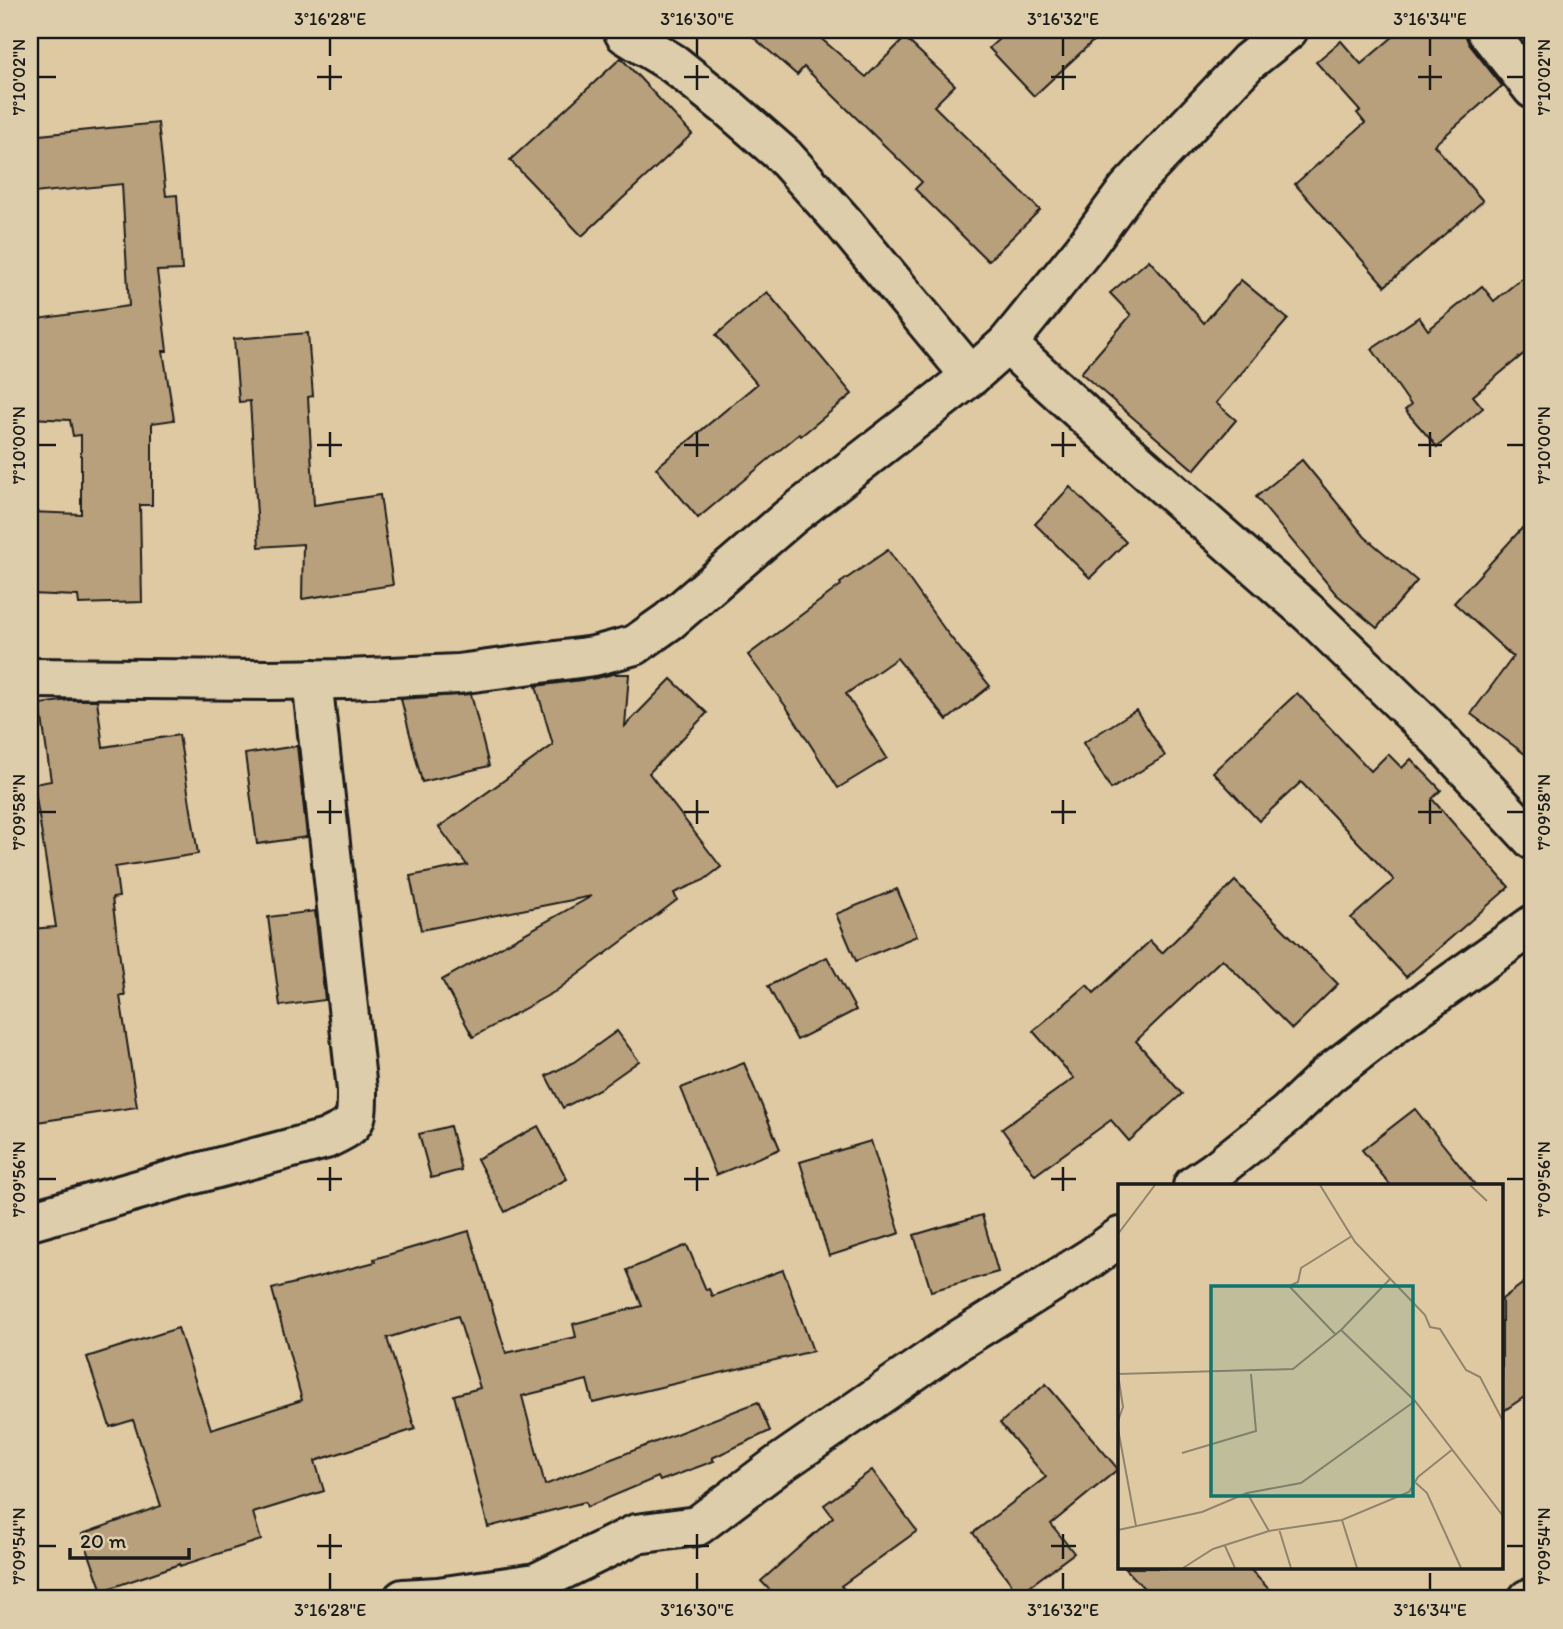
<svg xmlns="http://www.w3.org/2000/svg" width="1563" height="1629" font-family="Itim,sans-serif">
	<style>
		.building { fill: #b9a07b; stroke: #1c1c1c; stroke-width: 2 }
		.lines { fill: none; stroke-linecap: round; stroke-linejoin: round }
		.street-casing { stroke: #1c1c1c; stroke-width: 44 }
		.street { stroke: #decdaa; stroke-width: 38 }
		.ticks { fill: none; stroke: #1c1c1c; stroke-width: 2.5 }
		.inset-road { fill: none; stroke: #91846d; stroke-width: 2 }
		.view { fill: #0f766e; fill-opacity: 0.15; stroke: #0f766e; stroke-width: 3.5 }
		.inset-edge { fill: none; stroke: #1c1c1c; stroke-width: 3.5 }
		.neatline { fill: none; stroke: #1c1c1c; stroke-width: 2.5 }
		.ticks-label { font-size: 18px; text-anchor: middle; fill: #1c1c1c }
	</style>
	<rect width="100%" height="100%" fill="#dfc9a3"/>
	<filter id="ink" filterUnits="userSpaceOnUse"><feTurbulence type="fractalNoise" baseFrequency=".0143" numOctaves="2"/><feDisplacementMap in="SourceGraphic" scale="14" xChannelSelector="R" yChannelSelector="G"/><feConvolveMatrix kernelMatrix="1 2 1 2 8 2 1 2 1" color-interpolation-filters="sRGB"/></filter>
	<g filter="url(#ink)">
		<g class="building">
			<polygon points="745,30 811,30 866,77 905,38 955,85 934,106 1040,210 988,261 915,189 922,182 804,67 797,75"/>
			<polygon points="1009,30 1105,30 1034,96 989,48"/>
			<polygon points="1401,30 1465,30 1465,34 1469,44 1502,86 1434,145 1483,201 1385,286 1295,184 1365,123 1357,113 1360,111 1316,62 1341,41 1361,64"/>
			<polygon points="621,58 692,134 582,236 510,160"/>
			<polygon points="158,123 166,196 177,195 182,270 157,271 167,351 163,351 174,420 152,423 152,505 140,505 142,602 79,604 78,596 30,594 30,512 81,514 81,435 73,436 70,420 30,418 30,320 129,306 122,184 34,193 30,156 30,136"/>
			<polygon points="1149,260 1204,323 1241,280 1288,319 1216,403 1236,420 1194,470 1081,373 1131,315 1110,293"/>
			<polygon points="1533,269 1533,346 1473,396 1483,408 1437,447 1405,410 1411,405 1372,349 1419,317 1428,330 1482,286 1494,301"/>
			<polygon points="767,292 852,394 801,436 799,434 698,518 656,468 757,384 716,335"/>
			<polygon points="308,333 313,396 308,397 314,505 380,495 393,585 302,599 303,544 259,547 250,401 239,402 234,339"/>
			<polygon points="1302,460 1365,537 1417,581 1377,628 1336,594 1256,497"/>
			<polygon points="1070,487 1126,542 1090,578 1035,524"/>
			<polygon points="1533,516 1533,760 1471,714 1513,657 1454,603"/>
			<polygon points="888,550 948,634 990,686 947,720 897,658 846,694 887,758 838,788 787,708 748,655 841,585 840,583"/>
			<polygon points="613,674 629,674 625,726 671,679 707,713 649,773 721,867 704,880 674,893 677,900 556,991 473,1037 442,980 592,896 421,930 410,876 467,865 439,827 553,745 536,686 597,678"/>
			<polygon points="1297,693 1371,771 1388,754 1402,768 1411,759 1441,790 1432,799 1509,887 1406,977 1351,918 1394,880 1301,782 1259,821 1213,772"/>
			<polygon points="471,694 489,766 422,782 401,699"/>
			<polygon points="69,700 97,700 103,747 179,735 198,854 115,867 119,897 112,898 125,996 120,996 137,1107 30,1123 30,929 56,927 34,784 51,781 40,704"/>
			<polygon points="1136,710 1165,756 1111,789 1083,743"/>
			<polygon points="297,746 307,837 257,844 245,754"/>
			<polygon points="1235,881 1338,984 1292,1029 1222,959 1136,1041 1182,1094 1129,1141 1111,1120 1035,1175 1002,1129 1074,1078 1033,1031 1087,985 1094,993 1150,941 1162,953"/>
			<polygon points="897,889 917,936 856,961 836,914"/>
			<polygon points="315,911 325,1000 280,1006 268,917"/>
			<polygon points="827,957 856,1010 797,1040 768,986"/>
			<polygon points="617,1031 639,1061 601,1088 563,1108 546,1076 574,1062"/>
			<polygon points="744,1063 780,1149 716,1175 681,1088"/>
			<polygon points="1415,1109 1476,1186 1391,1186 1362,1150"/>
			<polygon points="450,1126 461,1170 431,1178 419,1134"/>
			<polygon points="538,1126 567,1179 505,1212 477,1159"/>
			<polygon points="871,1141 900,1233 829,1256 800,1162"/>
			<polygon points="982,1215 998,1272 931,1291 914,1235"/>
			<polygon points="469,1231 506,1353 576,1337 573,1324 642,1306 627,1270 687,1245 706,1290 709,1289 712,1296 783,1270 813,1351 593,1403 587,1380 522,1396 545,1485 758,1402 770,1431 712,1458 714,1461 660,1481 658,1477 587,1507 585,1502 488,1527 454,1395 480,1388 458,1316 387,1338 415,1429 315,1461 324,1491 253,1513 261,1540 180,1566 180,1564 102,1591 82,1534 161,1506 133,1420 110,1427 87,1357 178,1328 211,1429 302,1400 272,1289 375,1262 374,1259"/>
			<polygon points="1533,1276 1533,1391 1502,1412 1502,1299"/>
			<polygon points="1046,1384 1118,1469 1051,1524 1074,1553 1019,1594 973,1533 1046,1477 1000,1423"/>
			<polygon points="872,1470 917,1531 841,1586 853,1599 778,1599 761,1581 833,1517 824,1505"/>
			<polygon points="1125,1568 1249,1568 1278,1599 1154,1599"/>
		</g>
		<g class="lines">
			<defs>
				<g id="street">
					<polyline points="623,30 625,34 674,64 729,108 784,156 844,223 971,376"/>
					<polyline points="1486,30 1533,89"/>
					<polyline points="1007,344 1101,430 1310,614 1438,738 1533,840"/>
					<polyline points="30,678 267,680 347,679 458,674 594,656 635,645 669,621 790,517 971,376 1007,344 1084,249 1128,189 1248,62 1288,30"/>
					<polyline points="1193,1186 1215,1171 1287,1114 1329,1074 1397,1022 1533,925"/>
					<path d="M30,1221L187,1176L326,1139C357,1124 357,1124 357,1090L312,679"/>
					<polyline points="403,1599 438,1597 536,1583 636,1534 697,1526 778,1465 959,1340 1091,1258 1120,1237"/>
					<polyline points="1528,1599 1533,1599"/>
				</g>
			</defs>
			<use href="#street" class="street-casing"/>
			<use href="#street" class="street"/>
		</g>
	</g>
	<path class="ticks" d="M330,38V56M697,38V56M1063,38V56M1430,38V56M330,65V90M697,65V90M1063,65V90M1430,65V90M38,77H56M317,77H342M684,77H709M1051,77H1076M1418,77H1442M1507,77H1524M330,432V457M697,432V457M1063,432V457M1430,432V457M38,445H56M317,445H342M684,445H709M1051,445H1076M1418,445H1442M1507,445H1524M330,800V824M697,800V824M1063,800V824M1430,800V824M38,812H56M317,812H342M684,812H709M1051,812H1076M1418,812H1442M1507,812H1524M330,1167V1191M697,1167V1191M1063,1167V1191M38,1179H56M317,1179H342M684,1179H709M1051,1179H1076M1507,1179H1524M330,1534V1559M697,1534V1559M1063,1534V1559M38,1546H56M317,1546H342M684,1546H709M1051,1546H1076M1507,1546H1524M330,1573V1590M697,1573V1590M1063,1573V1590M1430,1573V1590"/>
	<g transform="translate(1118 1184)">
		<rect width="385" height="385" fill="#dfc9a3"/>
		<path class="inset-road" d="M202,1L237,58L307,131L312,143L322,145L348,186L362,193L385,237M352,1L369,17M0,50L37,1M223,146L297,217L385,332M218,151L171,102L180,98L183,84L234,52M0,190L175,185L223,146L272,95M0,237L5,223L0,190M0,245L18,342M64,269L138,247L133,190M298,299L309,309L343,384M129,309L151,347M224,336L239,384M161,345L173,384M0,346L84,328L129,309L183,299L297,217M107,362L117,384M65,384L95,365L151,347L224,336L291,308L300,293L335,265"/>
		<path class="view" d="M93,102H295V312H93Z"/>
		<rect width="385" height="385" class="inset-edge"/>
	</g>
	<rect width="1563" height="1629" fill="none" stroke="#decdaa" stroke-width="77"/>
	<path d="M70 1548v10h119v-10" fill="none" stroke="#1c1c1c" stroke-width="3.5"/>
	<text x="80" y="1548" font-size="21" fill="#1c1c1c" stroke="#decdaa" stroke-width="5" paint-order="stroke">20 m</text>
	<rect x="38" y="38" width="1486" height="1552" class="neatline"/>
	<g class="ticks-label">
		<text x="330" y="25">3°16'28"E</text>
		<text x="697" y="25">3°16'30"E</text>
		<text x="1063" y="25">3°16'32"E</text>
		<text x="1430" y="25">3°16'34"E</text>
		<text transform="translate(19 77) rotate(-90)" y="6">7°10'02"N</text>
		<text transform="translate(1544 77) rotate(-90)" y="6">7°10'02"N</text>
		<text transform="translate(19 445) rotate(-90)" y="6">7°10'00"N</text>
		<text transform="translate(1544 445) rotate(-90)" y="6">7°10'00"N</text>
		<text transform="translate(19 812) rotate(-90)" y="6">7°09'58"N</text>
		<text transform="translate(1544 812) rotate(-90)" y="6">7°09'58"N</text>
		<text transform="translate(19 1179) rotate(-90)" y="6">7°09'56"N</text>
		<text transform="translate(1544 1179) rotate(-90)" y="6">7°09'56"N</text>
		<text transform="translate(19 1546) rotate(-90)" y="6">7°09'54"N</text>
		<text transform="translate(1544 1546) rotate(-90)" y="6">7°09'54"N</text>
		<text x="330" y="1616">3°16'28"E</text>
		<text x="697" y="1616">3°16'30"E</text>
		<text x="1063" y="1616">3°16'32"E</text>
		<text x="1430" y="1616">3°16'34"E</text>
	</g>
</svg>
